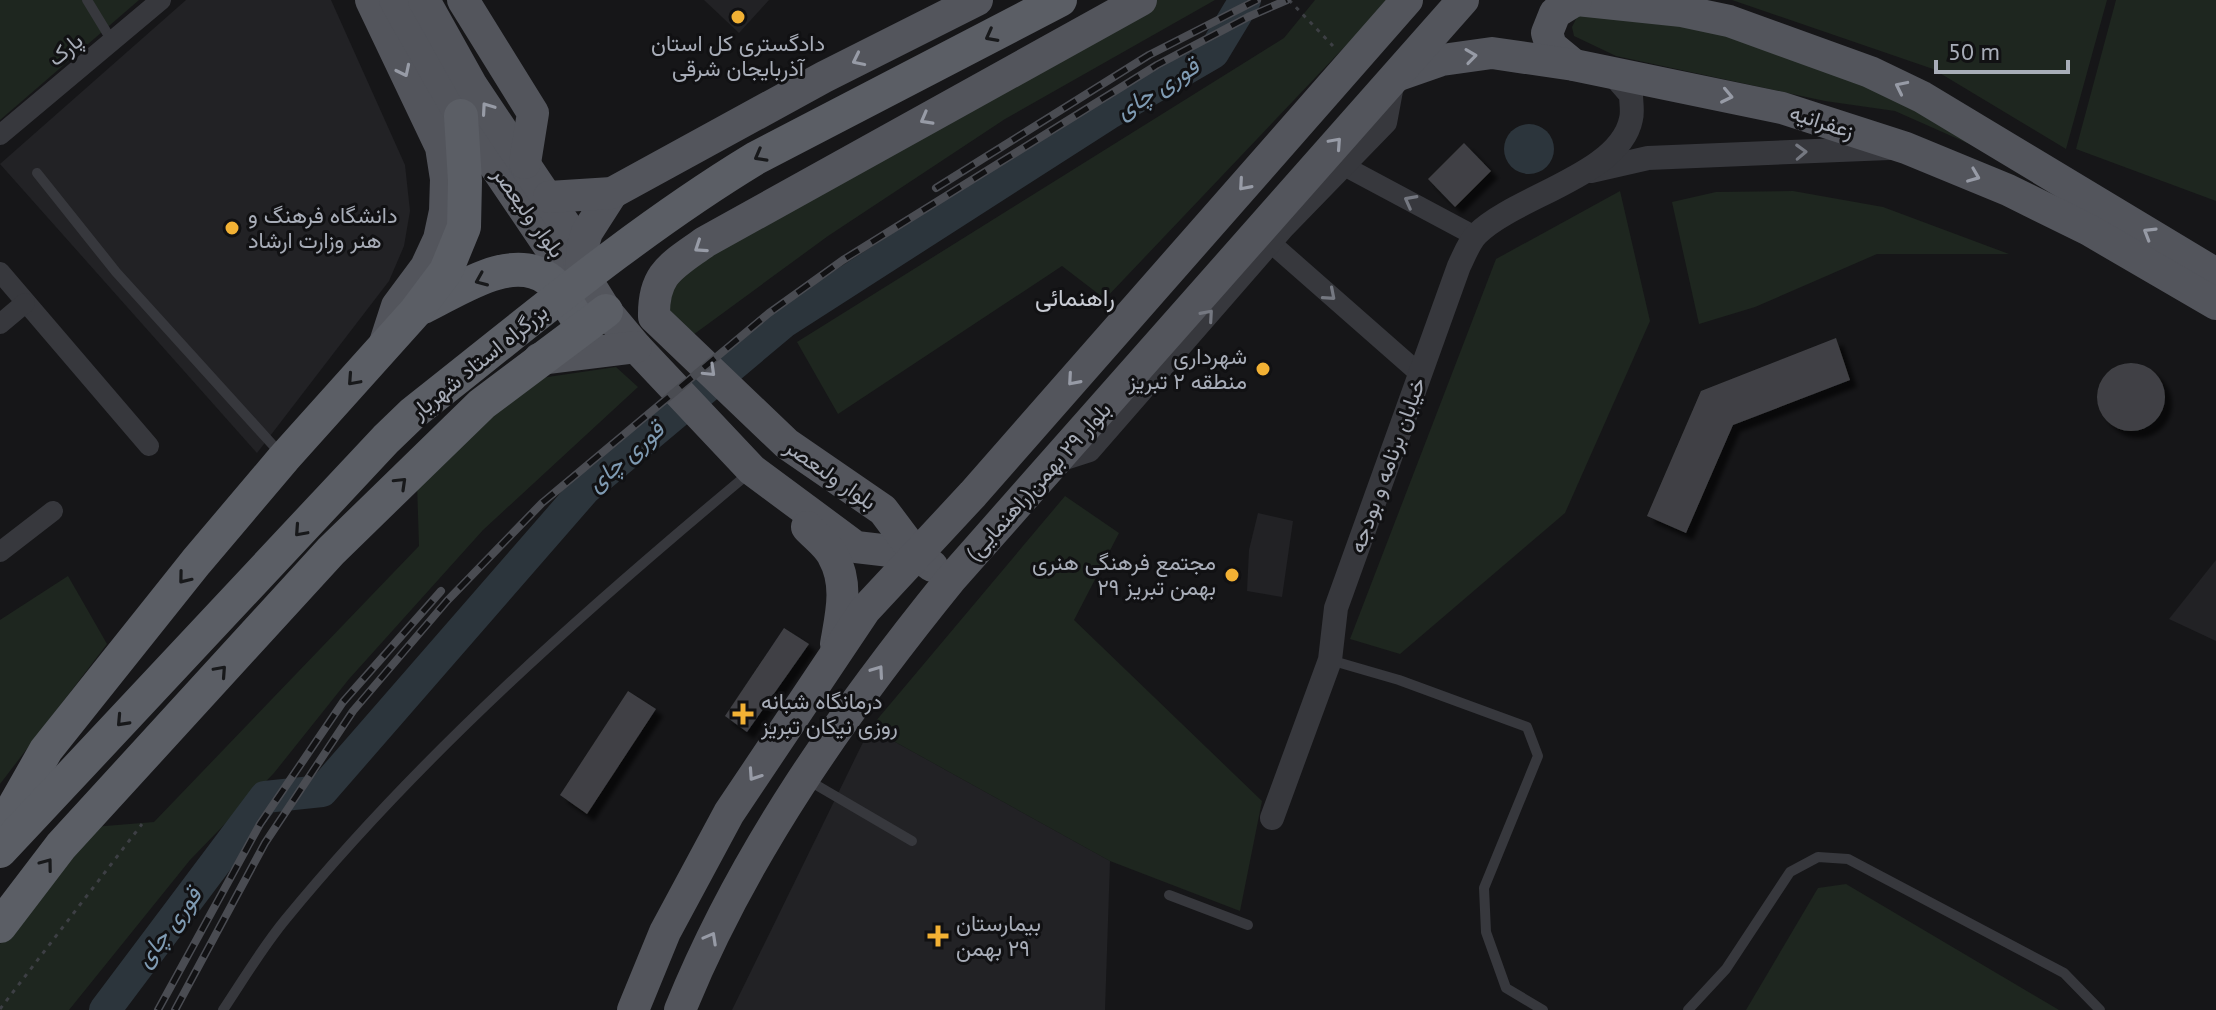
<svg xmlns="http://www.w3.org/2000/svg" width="2216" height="1010" font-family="'PT Sans',Vazirmatn,sans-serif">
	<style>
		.built { fill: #222225 }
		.green { fill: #1e261f }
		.water { fill: #2c353c }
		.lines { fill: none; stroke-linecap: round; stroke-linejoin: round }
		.river { stroke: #2c353c; stroke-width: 32 }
		.building { fill: #404145; filter: url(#shadow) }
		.path { stroke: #3d3f44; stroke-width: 3; stroke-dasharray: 4 6; stroke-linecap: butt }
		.service { stroke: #37383d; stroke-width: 10 }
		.minor { stroke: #37383d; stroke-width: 20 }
		.tertiary { stroke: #37383d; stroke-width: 24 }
		.primary { stroke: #53555c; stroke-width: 32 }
		.trunk { stroke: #5b5e65; stroke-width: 34 }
		.rail-casing { stroke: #4a4c52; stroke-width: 8 }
		.rail { stroke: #111113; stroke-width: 5; stroke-dasharray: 15; stroke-linecap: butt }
		.oneway { stroke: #18191b }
		.oneway2 { stroke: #979ba6 }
		.oneway3 { stroke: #757881 }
		.poi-dot { fill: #f2b134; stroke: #111113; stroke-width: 3 }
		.labels { text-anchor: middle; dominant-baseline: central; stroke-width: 6; stroke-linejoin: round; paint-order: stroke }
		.poi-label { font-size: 22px; fill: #a8adb8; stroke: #111113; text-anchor: start }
		.street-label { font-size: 22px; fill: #a8adb8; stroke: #111113 }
		.water-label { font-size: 24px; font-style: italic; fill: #7f9bb3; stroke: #111113 }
		.neighbourhood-label { font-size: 24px; fill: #c9ccd4; stroke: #111113 }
	</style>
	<defs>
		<filter id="shadow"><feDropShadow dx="7" dy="7" stdDeviation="2" flood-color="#0009"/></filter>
	</defs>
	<rect width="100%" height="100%" fill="#161618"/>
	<g class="built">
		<polygon points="186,0 331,0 405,165 410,211 404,246 389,281 257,453 0,164"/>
		<polygon points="704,0 769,0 739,33"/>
		<polygon points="1258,513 1293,521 1282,597 1247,591 1249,550"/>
		<polygon points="2216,560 2216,641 2169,619"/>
		<polygon points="870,728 1110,861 1105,1010 732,1010"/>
	</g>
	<g class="green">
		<polygon points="0,0 139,0 0,120"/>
		<polygon points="1144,0 1215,0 1005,119 828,236 682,343 663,318 671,279"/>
		<polygon points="1315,0 1389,0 1105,299 1062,266 838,414 797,342 1284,38"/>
		<polygon points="1732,0 2107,0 2066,149 1933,69"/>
		<polygon points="2116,0 2216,0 2216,201 2076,149"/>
		<polygon points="1578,15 1708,28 1877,86 2010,162 1895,111 1825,101 1616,56 1574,36 1572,27"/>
		<polygon points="1620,191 1650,321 1565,513 1400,654 1350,639 1496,259"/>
		<polygon points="1793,191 1883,207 2009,254 1877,254 1755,307 1699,324 1672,202 1716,192"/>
		<polygon points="616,367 638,387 483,530 349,679 274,773 190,860 69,1010 0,1010 0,944 93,827 154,822 419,546 417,483 534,379"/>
		<polygon points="1065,496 1119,533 1074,620 1262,801 1240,911 1110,861 870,728"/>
		<polygon points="68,576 107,644 0,784 0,620"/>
		<polygon points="1846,884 2059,1010 1746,1010 1818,888"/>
	</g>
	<circle class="water" cx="1529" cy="149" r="25"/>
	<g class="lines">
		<polyline class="river" points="105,1010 265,797 322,791 585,489 784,322 1108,114 1213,53 1245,0"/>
	</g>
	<g class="building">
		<polygon points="1464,143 1491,171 1455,207 1428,179"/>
		<polygon points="1836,338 1850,380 1733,425 1686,533 1647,516 1701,391"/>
		<circle cx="2131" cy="397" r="34"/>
		<polygon points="784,628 809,644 747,732 725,716"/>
		<polygon points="628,691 656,709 587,814 560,795"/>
	</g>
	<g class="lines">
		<g class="path">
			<polyline points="1289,0 1333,46"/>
			<polyline points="0,1009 142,824"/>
		</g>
		<g class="service">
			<polyline points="87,0 112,41"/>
			<polyline points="37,173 116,272 280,453"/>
			<polyline points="1330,660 1399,680 1527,727 1538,756 1484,888 1486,932 1506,988 1543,1010"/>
			<polyline points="806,779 912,841"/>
			<polyline points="1169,895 1248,925"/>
			<path d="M223,1010C243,980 262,948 285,920C421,754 584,611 748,474"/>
			<polyline points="1688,1010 1726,969 1790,872 1818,857 1848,859 2064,973 2100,1010"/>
		</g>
		<g class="minor">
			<polyline points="0,135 161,0"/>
			<polyline points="1344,166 1475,236"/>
			<polyline points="1271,243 1420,374"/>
			<polyline points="0,272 149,446"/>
			<polyline points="0,324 25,303"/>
			<polyline points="1059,462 1090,452 1285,228 1387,123 1395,80"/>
			<polyline points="0,552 53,511"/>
		</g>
		<g class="tertiary">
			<polyline points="1591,171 1648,158 1889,148"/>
			<path d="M1272,818L1330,660L1336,608L1459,266C1464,256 1469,242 1477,234C1515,196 1620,175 1631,119C1633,112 1631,102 1631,95L1611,72"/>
		</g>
		<g class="primary">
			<polyline points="371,0 441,147 446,179 445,211 439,239 426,267 397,306 384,346"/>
			<polyline points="395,0 461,116 557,258 581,271"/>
			<polyline points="424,0 472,86 576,241 580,264"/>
			<polyline points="463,0 533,113 525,163"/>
			<polyline points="1577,0 1682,11 1729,21 1870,72 1922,97 2216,274"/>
			<polyline points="1574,65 1551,46 1547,33 1555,13 1576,0"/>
			<polyline points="1399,75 1442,60 1492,53 1574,65 1782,108 1906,148 2008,190 2089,230 2216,304"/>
			<polyline points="612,193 587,232 583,245 581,271 606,311 636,347 752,470 856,547 916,554"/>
			<polyline points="549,197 612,193 824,77 977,0"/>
			<polyline points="539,359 636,347"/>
			<path d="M807,527C815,536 828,545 833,556C849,584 841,615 836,644"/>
			<path d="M932,566L916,554L883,510L787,444L654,317C653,273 672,266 705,242L1141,0"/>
			<polyline points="633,1010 665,932 729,813 865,610 973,494 1407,0"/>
			<path d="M680,1010C744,852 844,711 951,579L1463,0"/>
		</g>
		<g class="trunk">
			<path d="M423,307C457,291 511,252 548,279C559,286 567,304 575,315"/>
			<polyline points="0,831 46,750 196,562 284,458 416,311 446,271 464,227 465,181 461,116"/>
			<path d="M0,851L386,439L413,413C525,325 634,232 756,158L1060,0"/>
			<polyline points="0,926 61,846 331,551 482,404 606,311"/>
		</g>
		<defs>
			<g id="rail">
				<polyline points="936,188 1149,55 1257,0"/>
				<polyline points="158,1010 260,824 343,702 441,591"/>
				<polyline points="175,1010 265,843 353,711 447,601 542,503 769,313 843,260 1157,65 1248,17 1287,0"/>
			</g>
		</defs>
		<use href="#rail" class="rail-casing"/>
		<use href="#rail" class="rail"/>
	</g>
	<defs><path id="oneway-chevron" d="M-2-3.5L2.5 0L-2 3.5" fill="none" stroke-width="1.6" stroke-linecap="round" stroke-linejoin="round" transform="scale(2)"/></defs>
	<g class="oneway">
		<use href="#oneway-chevron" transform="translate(991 36) rotate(152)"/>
		<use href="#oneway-chevron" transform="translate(760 156) rotate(151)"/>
		<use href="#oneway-chevron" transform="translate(481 280) rotate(157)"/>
		<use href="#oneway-chevron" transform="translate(353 380) rotate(132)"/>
		<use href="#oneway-chevron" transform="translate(401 483) rotate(-44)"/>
		<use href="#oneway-chevron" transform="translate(300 531) rotate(132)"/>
		<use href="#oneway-chevron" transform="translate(184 578) rotate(129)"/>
		<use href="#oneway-chevron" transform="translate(221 671) rotate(-48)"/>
		<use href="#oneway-chevron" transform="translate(122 721) rotate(133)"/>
		<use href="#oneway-chevron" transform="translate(47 864) rotate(-53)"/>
	</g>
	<g class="oneway2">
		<use href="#oneway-chevron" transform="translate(1471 56) rotate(-8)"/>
		<use href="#oneway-chevron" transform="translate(858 60) rotate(154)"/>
		<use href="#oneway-chevron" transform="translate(404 71) rotate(64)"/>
		<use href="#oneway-chevron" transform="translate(1901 87) rotate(-154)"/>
		<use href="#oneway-chevron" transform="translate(1727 96) rotate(12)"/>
		<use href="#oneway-chevron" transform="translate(487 108) rotate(-125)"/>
		<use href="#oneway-chevron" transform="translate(926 119) rotate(151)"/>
		<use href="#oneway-chevron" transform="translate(1336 143) rotate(-48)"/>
		<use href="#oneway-chevron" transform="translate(1974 176) rotate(22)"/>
		<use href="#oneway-chevron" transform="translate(1244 185) rotate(131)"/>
		<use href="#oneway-chevron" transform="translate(2149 233) rotate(-149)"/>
		<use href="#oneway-chevron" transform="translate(700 247) rotate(146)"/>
		<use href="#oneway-chevron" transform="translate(710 371) rotate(44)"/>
		<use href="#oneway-chevron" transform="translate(1073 380) rotate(131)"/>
		<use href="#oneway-chevron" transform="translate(878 671) rotate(-55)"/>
		<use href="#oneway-chevron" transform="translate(754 775) rotate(124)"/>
		<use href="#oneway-chevron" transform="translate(711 938) rotate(-61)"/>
	</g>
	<g class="oneway3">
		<use href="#oneway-chevron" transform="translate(1801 152) rotate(-2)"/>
		<use href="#oneway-chevron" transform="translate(1410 201) rotate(-152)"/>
		<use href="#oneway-chevron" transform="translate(1330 295) rotate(41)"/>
		<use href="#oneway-chevron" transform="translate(1208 315) rotate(-49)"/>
	</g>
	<g class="poi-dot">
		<circle cx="738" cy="17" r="8"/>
		<circle cx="232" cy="228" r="8"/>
		<circle cx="1263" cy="369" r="8"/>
		<circle cx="1232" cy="575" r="8"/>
		<path d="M739 702h8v8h8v8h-8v8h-8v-8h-8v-8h8z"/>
		<path d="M934 924h8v8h8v8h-8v8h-8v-8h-8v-8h8z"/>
	</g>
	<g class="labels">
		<g class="poi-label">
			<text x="738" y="43" text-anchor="middle">دادگستری کل استان<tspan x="738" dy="25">آذربایجان شرقی</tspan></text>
			<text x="248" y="215">دانشگاه فرهنگ و<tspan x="248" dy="25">هنر وزارت ارشاد</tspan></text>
			<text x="1247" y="356" text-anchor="end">شهرداری<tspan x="1247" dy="25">منطقه ۲ تبریز</tspan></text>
			<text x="1216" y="562" text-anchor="end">مجتمع فرهنگی هنری<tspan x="1216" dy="25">۲۹ بهمن تبریز</tspan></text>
			<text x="761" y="701">درمانگاه شبانه<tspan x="761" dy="25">روزی نیکان تبریز</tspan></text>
			<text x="956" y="923">بیمارستان<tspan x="956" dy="25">٢٩ بهمن</tspan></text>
		</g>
		<g class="street-label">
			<text transform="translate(65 49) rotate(-40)">پارک</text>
			<text transform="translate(1822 121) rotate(18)">زعفرانیه</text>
			<text transform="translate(529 212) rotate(54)">بلوار ولیعصر</text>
			<text transform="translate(479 361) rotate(-39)">بزرگراه استاد شهریار</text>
			<text transform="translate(1387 465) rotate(-70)">خیابان برنامه و بودجه</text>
			<text transform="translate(831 474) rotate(35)">بلوار ولىعصر</text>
			<text transform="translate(1038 481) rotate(-48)">بلوار ٢٩ بهمن(راهنمایی)</text>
		</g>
		<g class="water-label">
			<text transform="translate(1157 88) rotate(-32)">قوری چای</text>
			<text transform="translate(625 456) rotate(-41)">قوری چای</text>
			<text transform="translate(168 927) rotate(-53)">قوری چای</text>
		</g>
		<g class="neighbourhood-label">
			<text x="1075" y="297">راهنمائی</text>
		</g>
	</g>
	<path d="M1936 60v12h132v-12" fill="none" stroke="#a8adb8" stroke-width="4"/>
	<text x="1948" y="60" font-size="24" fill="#a8adb8" stroke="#111113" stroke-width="6" paint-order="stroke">50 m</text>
</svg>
